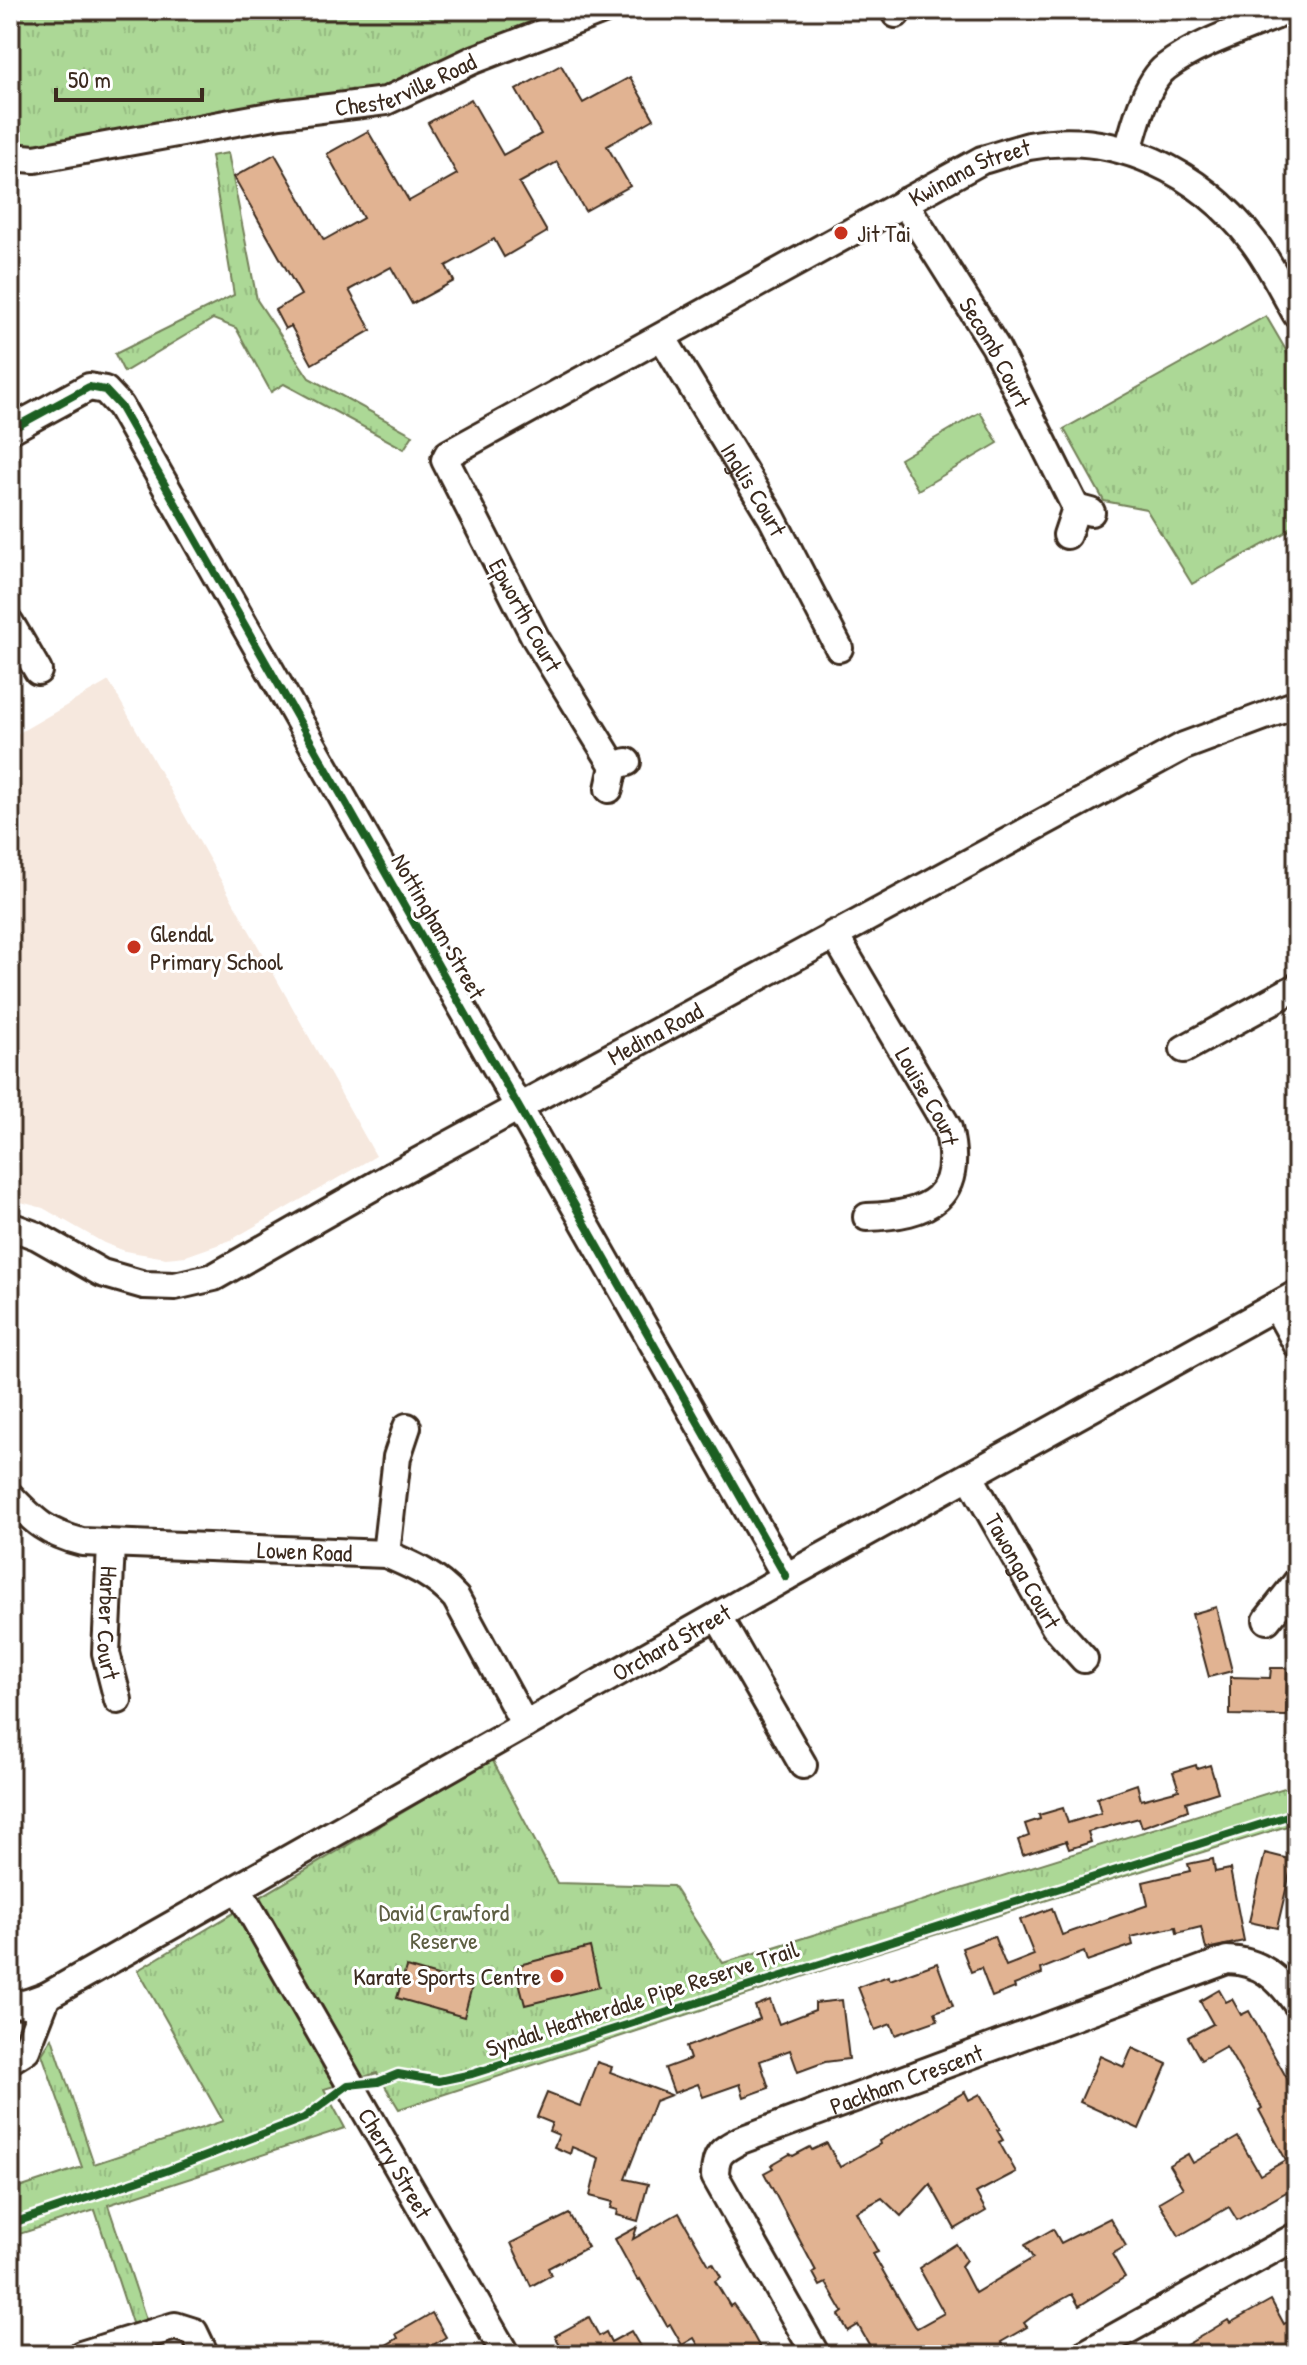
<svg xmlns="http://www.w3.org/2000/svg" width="1307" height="2365" font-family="'Patrick Hand',sans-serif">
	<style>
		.built { fill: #f6e8de }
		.grass { fill: #acd896; stroke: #74815a; stroke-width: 2 }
		.park { fill: url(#park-tufts); stroke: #74815a; stroke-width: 2 }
		.building { fill: #e1b392; stroke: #3b2a1e; stroke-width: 2 }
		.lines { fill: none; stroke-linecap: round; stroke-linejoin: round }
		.minor-casing { stroke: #3b2a1e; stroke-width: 32 }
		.minor { stroke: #fff; stroke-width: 26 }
		.cycleway-casing { stroke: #fff; stroke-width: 13 }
		.cycleway { stroke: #1b5e20; stroke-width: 8 }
		.poi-dot { fill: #c8321e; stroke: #fff; stroke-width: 3 }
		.labels { text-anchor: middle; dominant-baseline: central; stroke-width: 6; stroke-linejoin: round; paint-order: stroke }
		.street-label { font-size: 24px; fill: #3b2a1e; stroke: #fff }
		.poi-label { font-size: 24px; fill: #3b2a1e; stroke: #fff; text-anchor: start }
		.park-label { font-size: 24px; fill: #5d5e42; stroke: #fff }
	</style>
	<defs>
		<pattern id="park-tufts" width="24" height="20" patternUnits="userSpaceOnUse" patternTransform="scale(2)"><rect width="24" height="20" fill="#acd896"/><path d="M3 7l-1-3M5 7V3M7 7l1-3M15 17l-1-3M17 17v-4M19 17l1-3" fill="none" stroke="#95ba81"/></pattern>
	</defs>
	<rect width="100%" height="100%" fill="#fff"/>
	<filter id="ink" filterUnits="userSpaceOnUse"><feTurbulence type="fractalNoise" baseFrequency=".0125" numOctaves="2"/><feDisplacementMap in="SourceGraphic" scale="16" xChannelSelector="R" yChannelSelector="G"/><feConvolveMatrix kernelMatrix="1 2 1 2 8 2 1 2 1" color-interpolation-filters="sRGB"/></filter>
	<g filter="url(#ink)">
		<polygon class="built" points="109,681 376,1156 231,1240 186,1256 166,1258 125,1251 104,1243 43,1208 10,1199 10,738"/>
		<polygon class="grass" points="980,412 998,443 918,490 900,459"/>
		<g class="park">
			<polygon points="10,10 603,10 386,101 10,157"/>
			<polygon points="228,153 257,300 309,378 413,435 404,449 284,384 271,392 236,328 213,319 124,372 115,354 234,295 211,156"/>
			<polygon points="1266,316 1297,369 1297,526 1192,584 1146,509 1104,501 1064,429"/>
			<polygon points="492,1759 557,1883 673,1886 723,1963 1297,1784 1297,1823 863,1957 399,2109 377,2073 324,2089 345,2128 108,2205 148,2325 134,2329 95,2210 10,2237 10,2191 82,2167 42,2054 52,2038 94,2164 223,2121 138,1970"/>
		</g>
		<g class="building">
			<polygon points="561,65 583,103 630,77 654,119 607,146 630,186 585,211 557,162 519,183 547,232 504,257 494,239 446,266 454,281 412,304 391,267 349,290 371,330 312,364 291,326 285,329 275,310 301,295 234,177 275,154 324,240 363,218 327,154 368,131 409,201 457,174 428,123 471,99 503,155 541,134 516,90"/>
			<polygon points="1216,1607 1232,1671 1209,1677 1192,1614"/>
			<polygon points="1271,1668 1287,1668 1286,1716 1230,1715 1230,1677 1270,1678"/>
			<polygon points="1196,1765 1197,1769 1210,1765 1218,1792 1186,1802 1188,1810 1142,1827 1139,1818 1088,1832 1091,1842 1069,1849 1066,1841 1023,1855 1018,1840 1029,1836 1025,1824 1040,1819 1039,1815 1063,1808 1068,1823 1101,1813 1097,1798 1137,1784 1141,1800 1179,1790 1173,1772"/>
			<polygon points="1265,1853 1293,1860 1277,1928 1249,1922"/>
			<polygon points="1213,1859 1215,1872 1230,1869 1244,1941 1206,1949 1201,1927 1177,1933 1176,1927 1131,1937 1133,1945 1087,1961 1084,1952 1041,1969 1042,1974 1014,1985 1015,1988 992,1997 981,1968 971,1972 962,1948 994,1936 1006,1966 1034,1955 1020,1920 1052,1908 1062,1935 1148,1905 1143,1882 1190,1871 1188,1864"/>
			<polygon points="590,1947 599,1987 525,2005 515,1966"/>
			<polygon points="937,1963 953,2006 935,2012 938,2020 895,2035 891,2024 875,2030 858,1987 888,1976 890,1980"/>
			<polygon points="406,1967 472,1986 464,2017 397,1998"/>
			<polygon points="1219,1990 1226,2002 1232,1999 1241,2015 1249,2011 1297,2096 1297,2186 1237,2220 1229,2207 1179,2236 1159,2202 1183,2188 1169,2165 1188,2154 1193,2163 1238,2137 1260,2175 1286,2160 1259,2110 1262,2108 1226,2046 1201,2060 1188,2037 1213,2024 1200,2001"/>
			<polygon points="770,2000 779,2024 815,2010 815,2003 842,2000 849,2059 825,2062 798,2072 790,2050 760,2061 769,2088 744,2097 740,2084 703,2097 698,2084 674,2093 665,2068 690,2059 686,2047 760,2019 755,2006"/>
			<polygon points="1132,2048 1167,2064 1139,2129 1080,2102 1100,2056 1124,2067"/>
			<polygon points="597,2062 612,2067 610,2072 671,2095 655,2101 625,2179 648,2184 638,2221 617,2215 618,2210 611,2208 613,2202 590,2196 599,2158 572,2147 570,2154 554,2147 559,2135 549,2131 552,2123 537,2117 547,2093 580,2106"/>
			<polygon points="965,2092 969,2100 980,2094 1000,2129 997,2130 1003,2140 999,2142 1016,2172 976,2193 986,2211 955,2229 930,2184 901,2216 882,2198 856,2212 878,2252 873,2254 915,2326 917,2328 944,2313 919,2268 956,2244 966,2260 961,2266 975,2293 1033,2258 1025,2245 1053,2229 1061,2243 1110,2218 1126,2246 1112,2254 1125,2277 1079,2306 1072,2294 1033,2316 1024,2323 1027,2327 1001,2342 1004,2347 989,2355 875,2355 858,2325 848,2331 839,2315 843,2312 826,2283 820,2286 813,2273 816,2271 764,2173 773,2168 771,2165 790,2154 793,2156 810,2147 812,2150 827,2143 840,2167 880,2144 879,2141"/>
			<polygon points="679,2213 709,2265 713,2263 721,2277 715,2281 730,2306 733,2304 746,2322 764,2355 704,2355 694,2338 682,2345 670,2324 667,2326 640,2279 638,2281 615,2239 637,2227 633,2239"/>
			<polygon points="569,2214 588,2247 548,2268 551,2275 531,2286 511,2243"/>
			<polygon points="1271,2300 1284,2324 1297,2316 1297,2351 1291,2355 1170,2355 1228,2320 1230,2323"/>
			<polygon points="432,2313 446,2337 430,2347 434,2355 369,2355 398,2338 396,2334"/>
			<polygon points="589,2317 599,2336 606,2332 611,2342 631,2331 645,2355 570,2355 566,2348 563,2350 555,2336"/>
		</g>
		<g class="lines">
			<defs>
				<g id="minor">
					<polyline points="894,10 896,14"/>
					<path d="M1128,151C1134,128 1146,82 1166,67C1197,43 1252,26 1289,10"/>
					<path id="s1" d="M10,157L35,159L280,114L386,101L473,60L603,10"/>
					<path id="s2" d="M904,202L995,346L1076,508"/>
					<path id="s3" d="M662,337L772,518L839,648"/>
					<polyline points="10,430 89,387 105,390 120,406 786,1577"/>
					<polyline points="1067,535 1076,508 1091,512"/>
					<polyline points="10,623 38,671"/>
					<path id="s4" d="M614,766L536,639L445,460L448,454L982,160C997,156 1013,150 1029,146C1116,129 1201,173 1253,241C1270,263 1283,291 1297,315"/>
					<polyline points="609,789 614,766 627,762"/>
					<path id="s5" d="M834,934L948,1128C965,1198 930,1215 867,1217"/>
					<polyline points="1184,1049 1297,987"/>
					<path id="s6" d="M10,1226L37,1236L102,1273L144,1285L175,1286L214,1277L388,1178L1184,746L1297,704"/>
					<polyline points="1276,1306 1297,1344"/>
					<path id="s7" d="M970,1477L1055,1627L1084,1659"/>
					<path id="s8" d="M10,1496C35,1522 46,1533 82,1542L386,1554C414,1566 435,1575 456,1598L525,1725"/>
					<path id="s9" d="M111,1545L106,1653L118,1700"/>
					<polyline points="386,1554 397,1457 407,1427"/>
					<polyline points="718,1617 803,1765"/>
					<polyline points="1267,1620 1297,1582"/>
					<path id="s10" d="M238,1889L506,2355"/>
					<path id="s11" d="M10,2003L25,2004L47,1996L786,1577L1297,1294"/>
					<polyline points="10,2060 26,2050 47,1996"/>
					<polyline points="81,2355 175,2326 194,2332 205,2355"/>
					<path id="s12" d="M816,2355L715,2176C715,2153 722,2150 741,2140L1227,1960C1260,1961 1278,1977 1297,2004"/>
					<polyline points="1083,2355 1297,2236"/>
				</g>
			</defs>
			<use href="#minor" class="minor-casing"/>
			<use href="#minor" class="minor"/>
			<defs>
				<g id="cycleway">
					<polyline points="10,430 89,387 105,390 120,406 786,1577"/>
					<polyline points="10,2224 169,2170 304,2118 348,2085 378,2082 398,2074 439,2081 472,2074 1297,1813"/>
				</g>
			</defs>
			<use href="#cycleway" class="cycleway-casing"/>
			<use href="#cycleway" class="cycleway"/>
		</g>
	</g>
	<g class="poi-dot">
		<circle cx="841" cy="233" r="8"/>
		<circle cx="134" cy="947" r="8"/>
		<circle cx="557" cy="1976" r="8"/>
	</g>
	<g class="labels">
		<g class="street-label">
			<text stroke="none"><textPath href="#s1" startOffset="404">Chesterville Road</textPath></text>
			<text stroke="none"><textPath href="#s4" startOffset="950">Kwinana Street</textPath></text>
			<text stroke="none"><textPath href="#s2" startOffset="176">Secomb Court</textPath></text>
			<text stroke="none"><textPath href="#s3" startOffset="178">Inglis Court</textPath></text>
			<text transform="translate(526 615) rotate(61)">Epworth Court</text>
			<text transform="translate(439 926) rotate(60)">Nottingham Street</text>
			<text stroke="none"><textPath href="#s6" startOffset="722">Medina Road</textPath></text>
			<text stroke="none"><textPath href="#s5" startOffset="188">Louise Court</textPath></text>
			<text stroke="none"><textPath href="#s8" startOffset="310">Lowen Road</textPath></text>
			<text stroke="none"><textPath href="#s7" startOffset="108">Tawonga Court</textPath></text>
			<text stroke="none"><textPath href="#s9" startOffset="78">Harber Court</textPath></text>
			<text stroke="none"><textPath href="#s11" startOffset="756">Orchard Street</textPath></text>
			<text transform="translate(642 1998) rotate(-18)">Syndal Heatherdale Pipe Reserve Trail</text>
			<text stroke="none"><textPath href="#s12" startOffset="430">Packham Crescent</textPath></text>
			<text stroke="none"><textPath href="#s10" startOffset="316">Cherry Street</textPath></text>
		</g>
		<g class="poi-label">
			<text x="857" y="233">Jit Tai</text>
			<text x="150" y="933">Glendal<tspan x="150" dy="28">Primary School</tspan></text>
			<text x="541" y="1976" text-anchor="end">Karate Sports Centre</text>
		</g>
		<g class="park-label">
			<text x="444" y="1912">David Crawford<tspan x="444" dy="28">Reserve</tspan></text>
		</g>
	</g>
	<rect width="1307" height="2365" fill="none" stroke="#fff" stroke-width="40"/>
	<rect x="20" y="20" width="1267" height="2325" fill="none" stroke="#3b2a1e" stroke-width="3" filter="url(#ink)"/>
	<path d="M56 88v12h146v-12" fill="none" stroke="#3b2a1e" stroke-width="4"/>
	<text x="68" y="88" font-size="24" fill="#3b2a1e" stroke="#ffffff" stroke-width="6" paint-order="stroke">50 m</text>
</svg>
